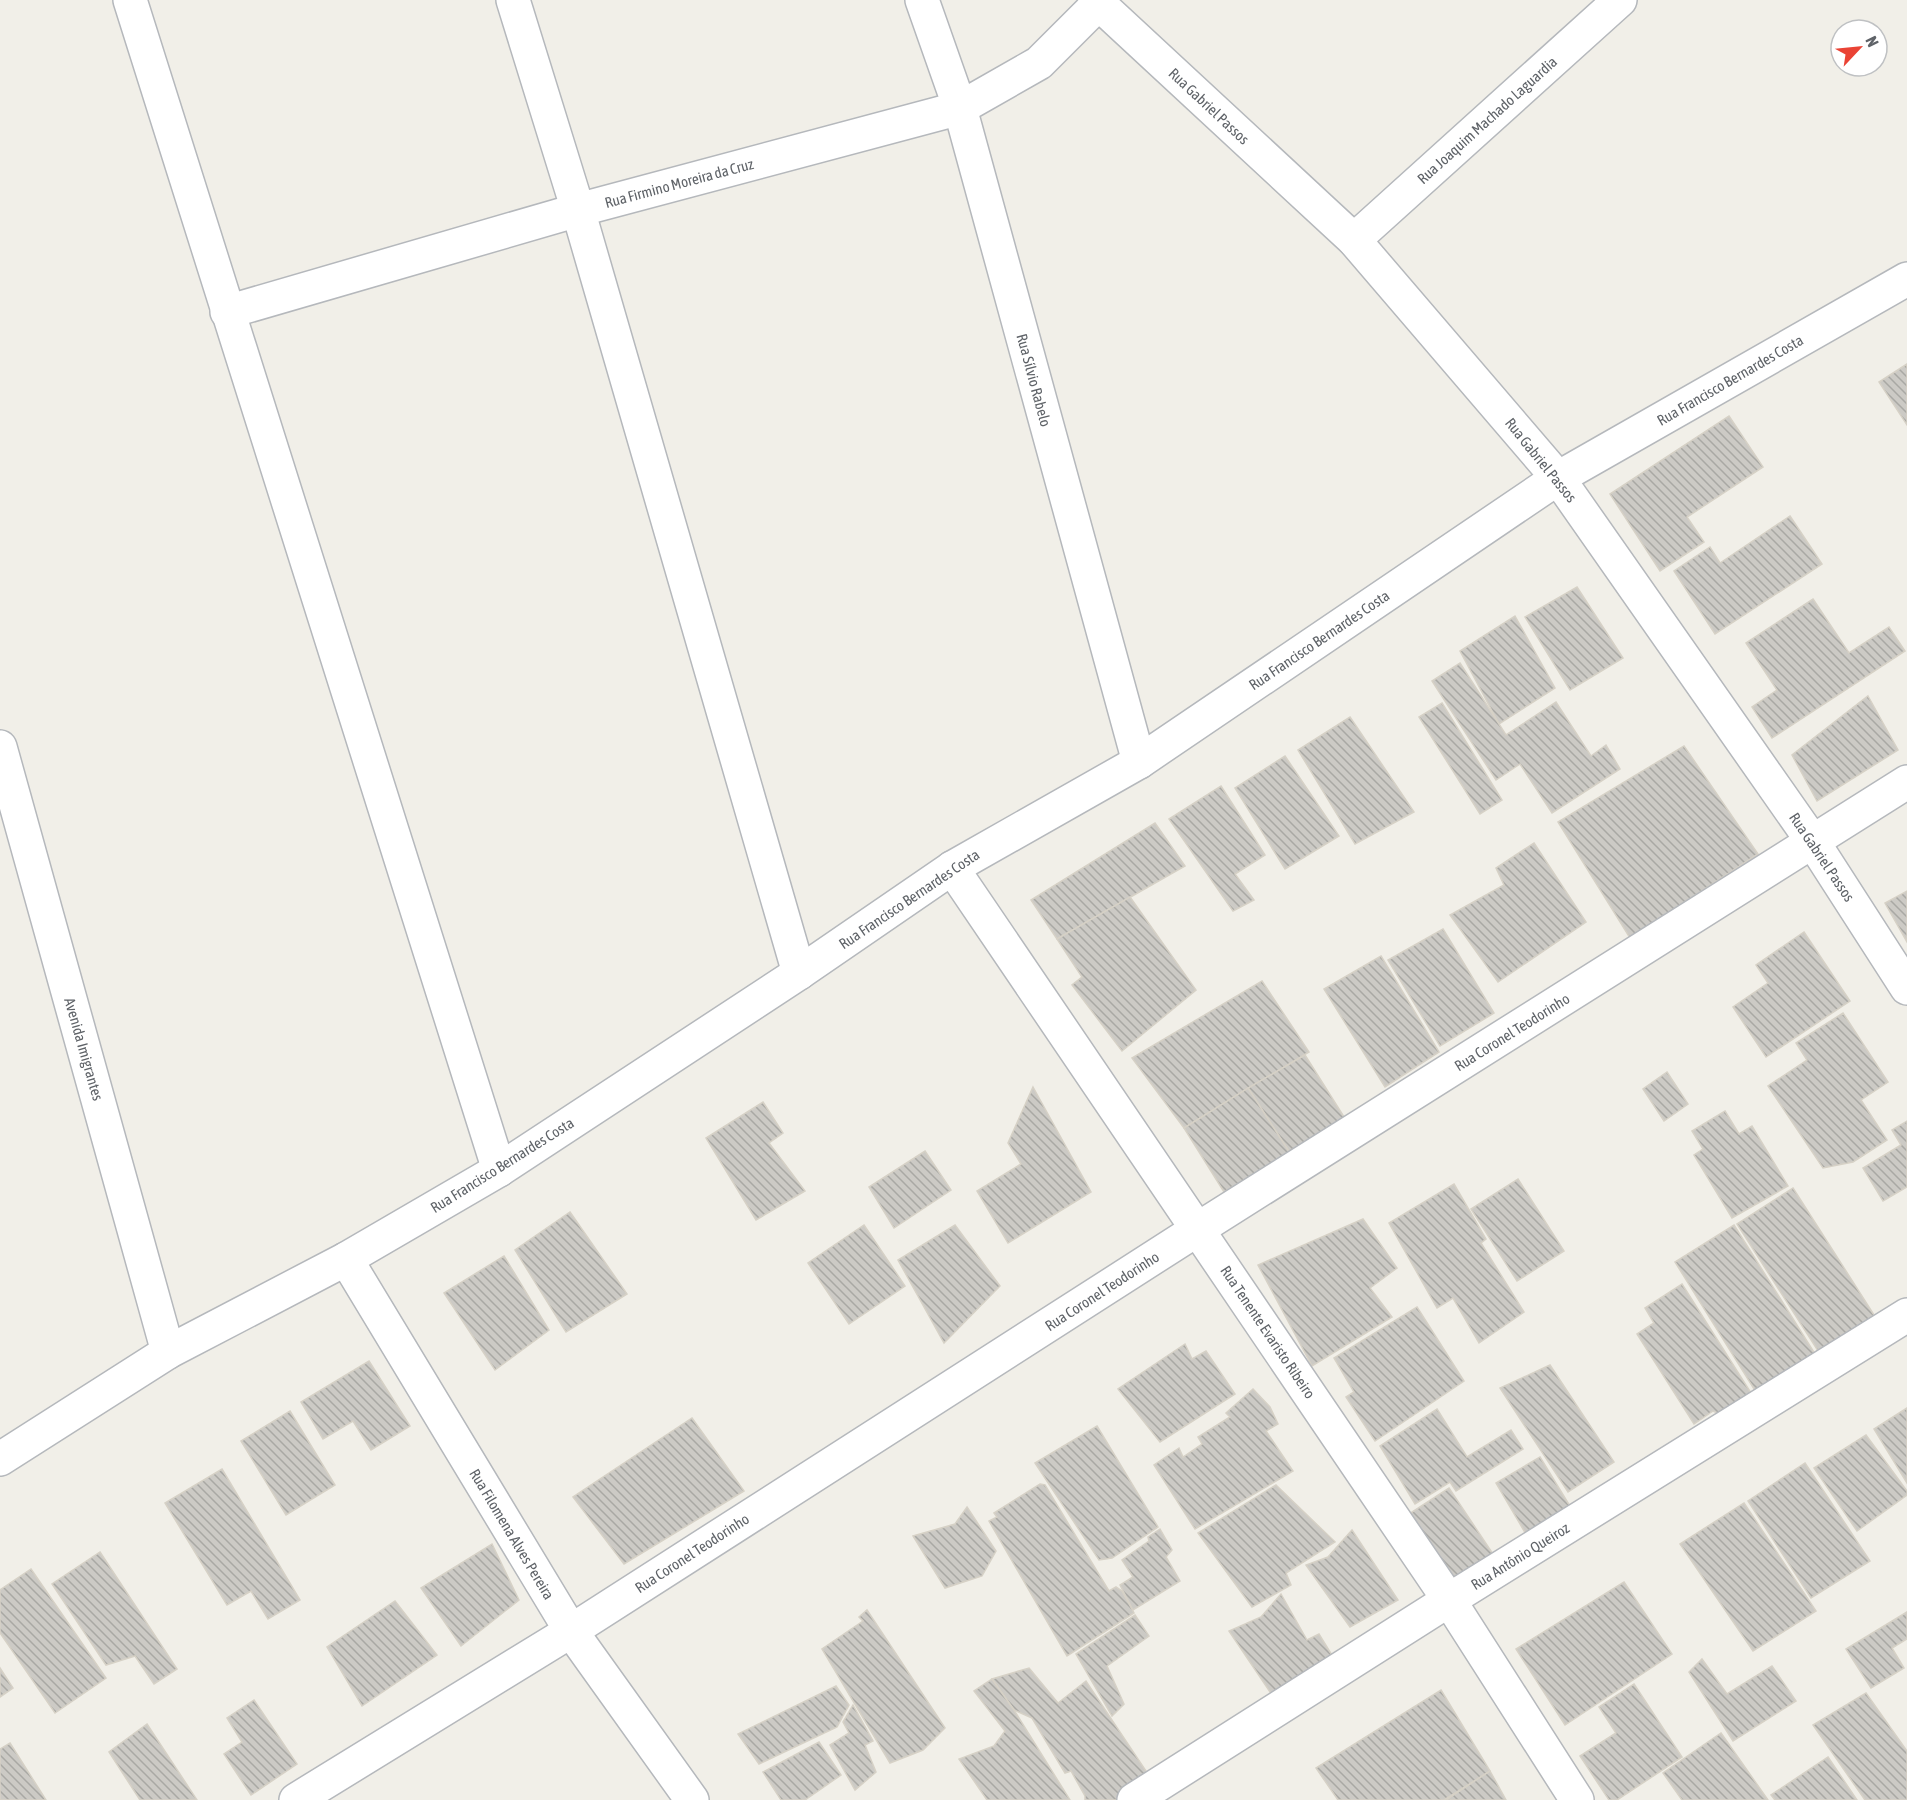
<svg xmlns="http://www.w3.org/2000/svg" width="1907" height="1800" font-family="'Asap Condensed',sans-serif">
	<style>
		.building { fill: url(#building-back-hatch); stroke: #d6d1c6; stroke-width: 1.5 }
		.lines { fill: none; stroke-linecap: round; stroke-linejoin: round }
		.minor-casing { stroke: #b5b8bc; stroke-width: 36 }
		.minor { stroke: #fff; stroke-width: 33 }
		.labels { text-anchor: middle; dominant-baseline: central; stroke-width: 5; stroke-linejoin: round; paint-order: stroke }
		.street-label { font-size: 15px; fill: #5f6368; stroke: #fff }
	</style>
	<defs>
		<pattern id="building-back-hatch" width="6" height="6" patternUnits="userSpaceOnUse" patternTransform="scale(1.5)"><rect width="6" height="6" fill="#cccac5"/><path d="M-1 5l2 2M0 0l6 6M5-1l2 2" fill="none" stroke="#a9a8a4"/></pattern>
	</defs>
	<rect width="100%" height="100%" fill="#f1efe8"/>
	<g class="building">
		<polygon points="1907,364 1907,425 1879,382"/>
		<polygon points="1729,416 1763,467 1687,517 1704,542 1660,571 1610,494"/>
		<polygon points="1790,516 1822,564 1715,634 1674,571 1710,547 1720,563"/>
		<polygon points="1577,587 1623,658 1570,690 1525,617"/>
		<polygon points="1813,599 1849,653 1889,627 1905,651 1772,738 1752,707 1777,690 1746,643"/>
		<polygon points="1515,616 1555,688 1499,724 1460,651"/>
		<polygon points="1460,663 1506,735 1556,702 1591,756 1606,745 1620,769 1552,813 1520,764 1496,780 1432,681"/>
		<polygon points="1868,696 1898,750 1817,801 1792,755"/>
		<polygon points="1442,703 1502,800 1480,814 1419,717"/>
		<polygon points="1350,717 1414,812 1355,844 1298,750"/>
		<polygon points="1684,746 1758,854 1630,938 1558,822"/>
		<polygon points="1285,756 1339,836 1285,869 1235,788"/>
		<polygon points="1221,786 1265,855 1235,874 1254,900 1233,911 1169,819"/>
		<polygon points="1155,823 1185,866 1057,939 1031,900"/>
		<polygon points="1534,843 1586,922 1498,982 1450,915 1504,885 1496,868"/>
		<polygon points="1907,891 1907,942 1885,903"/>
		<polygon points="1130,897 1196,990 1122,1051 1072,985 1082,977 1057,939"/>
		<polygon points="1443,929 1494,1013 1440,1046 1388,960"/>
		<polygon points="1804,932 1850,1001 1766,1057 1733,1007 1768,983 1756,965"/>
		<polygon points="1381,956 1439,1052 1385,1087 1324,989"/>
		<polygon points="1262,981 1309,1052 1184,1128 1132,1058"/>
		<polygon points="1843,1013 1888,1082 1861,1100 1887,1140 1853,1162 1823,1168 1768,1086 1807,1060 1796,1043"/>
		<polygon points="1305,1055 1346,1120 1290,1153 1248,1088"/>
		<polygon points="1667,1072 1688,1104 1664,1121 1643,1089"/>
		<polygon points="1033,1087 1091,1192 1008,1243 977,1191 1021,1164 1008,1143"/>
		<polygon points="1248,1088 1290,1153 1224,1192 1184,1128"/>
		<polygon points="763,1102 783,1133 769,1143 805,1191 756,1220 706,1138"/>
		<polygon points="1725,1111 1739,1134 1752,1126 1788,1186 1732,1218 1694,1155 1703,1149 1692,1131"/>
		<polygon points="1907,1121 1907,1187 1883,1201 1863,1168 1901,1145 1892,1130"/>
		<polygon points="925,1151 951,1190 894,1228 869,1187"/>
		<polygon points="1518,1179 1564,1251 1517,1281 1471,1209"/>
		<polygon points="1454,1184 1486,1239 1481,1243 1524,1312 1479,1343 1453,1298 1437,1308 1389,1223"/>
		<polygon points="1793,1188 1876,1318 1820,1354 1737,1224"/>
		<polygon points="570,1212 627,1294 566,1332 515,1250"/>
		<polygon points="1363,1219 1397,1268 1370,1288 1392,1317 1312,1366 1258,1265"/>
		<polygon points="864,1225 905,1286 849,1324 808,1263"/>
		<polygon points="955,1225 1000,1286 944,1343 898,1260"/>
		<polygon points="1734,1225 1817,1357 1759,1397 1675,1262"/>
		<polygon points="504,1256 549,1330 495,1370 444,1293"/>
		<polygon points="1682,1284 1758,1404 1732,1420 1713,1411 1694,1424 1637,1334 1654,1323 1645,1308"/>
		<polygon points="1417,1307 1464,1381 1375,1441 1346,1397 1354,1392 1334,1358"/>
		<polygon points="1185,1344 1192,1359 1206,1351 1235,1394 1160,1442 1118,1389"/>
		<polygon points="369,1361 410,1426 371,1450 353,1421 323,1439 301,1402"/>
		<polygon points="1550,1365 1614,1462 1568,1492 1500,1388"/>
		<polygon points="1253,1389 1270,1407 1278,1424 1266,1431 1293,1471 1195,1529 1154,1465 1179,1448 1183,1457 1202,1444 1198,1437 1230,1417 1226,1413"/>
		<polygon points="1907,1408 1907,1483 1874,1429"/>
		<polygon points="1437,1409 1467,1457 1511,1430 1523,1449 1456,1491 1450,1482 1415,1504 1380,1446"/>
		<polygon points="290,1411 335,1485 286,1515 241,1441"/>
		<polygon points="692,1418 744,1491 624,1564 573,1497"/>
		<polygon points="1097,1426 1158,1527 1112,1558 1099,1560 1035,1463"/>
		<polygon points="1866,1435 1907,1491 1907,1495 1857,1531 1814,1468"/>
		<polygon points="1540,1457 1576,1516 1530,1541 1496,1483"/>
		<polygon points="1805,1463 1870,1561 1811,1598 1748,1501"/>
		<polygon points="222,1469 300,1600 268,1619 251,1591 227,1605 165,1503"/>
		<polygon points="1040,1484 1045,1485 1109,1591 1116,1587 1122,1591 1134,1613 1067,1656 989,1521 997,1517 994,1513"/>
		<polygon points="1276,1485 1335,1542 1286,1573 1291,1585 1252,1607 1198,1533"/>
		<polygon points="1449,1488 1499,1563 1458,1589 1409,1514"/>
		<polygon points="1744,1503 1816,1611 1753,1651 1680,1544"/>
		<polygon points="967,1507 996,1551 982,1576 945,1588 913,1536 955,1524"/>
		<polygon points="1160,1529 1172,1550 1166,1557 1180,1581 1133,1610 1120,1585 1133,1577 1122,1560 1149,1541 1148,1537"/>
		<polygon points="1352,1530 1398,1600 1350,1627 1306,1565 1328,1557"/>
		<polygon points="492,1544 519,1600 461,1646 421,1588"/>
		<polygon points="100,1552 177,1669 154,1684 135,1656 106,1665 52,1584"/>
		<polygon points="31,1569 106,1678 55,1713 0,1633 0,1590"/>
		<polygon points="1624,1582 1672,1654 1565,1725 1516,1649"/>
		<polygon points="1281,1594 1307,1640 1319,1634 1335,1660 1274,1698 1229,1631 1261,1617"/>
		<polygon points="395,1601 437,1655 362,1706 327,1647"/>
		<polygon points="867,1610 945,1728 923,1750 890,1763 822,1649 863,1621 859,1617"/>
		<polygon points="1907,1612 1907,1639 1892,1648 1904,1668 1871,1688 1846,1649"/>
		<polygon points="1135,1615 1149,1636 1107,1666 1124,1704 1112,1716 1076,1654"/>
		<polygon points="1702,1659 1727,1694 1772,1666 1796,1701 1733,1741 1689,1672"/>
		<polygon points="0,1668 13,1688 0,1697"/>
		<polygon points="1029,1668 1058,1703 1086,1681 1152,1780 1116,1800 1085,1800 1085,1796 1071,1771 1065,1773 1032,1718 1014,1710 992,1679"/>
		<polygon points="992,1679 1014,1710 1070,1800 987,1800 959,1759 994,1746 1005,1731 974,1691"/>
		<polygon points="1634,1684 1682,1757 1617,1800 1609,1800 1580,1756 1616,1733 1599,1707"/>
		<polygon points="836,1686 849,1705 837,1727 759,1764 738,1734"/>
		<polygon points="1441,1690 1490,1771 1444,1800 1338,1800 1316,1768"/>
		<polygon points="1866,1693 1907,1751 1907,1800 1865,1800 1813,1725"/>
		<polygon points="254,1700 297,1764 251,1795 224,1754 242,1742 227,1718"/>
		<polygon points="853,1705 873,1741 865,1745 876,1772 855,1790 830,1745 849,1733 843,1722"/>
		<polygon points="147,1724 197,1800 140,1800 109,1752"/>
		<polygon points="1721,1733 1768,1800 1682,1800 1663,1773"/>
		<polygon points="819,1742 841,1775 805,1800 781,1800 763,1772"/>
		<polygon points="10,1743 46,1800 0,1800 0,1749"/>
		<polygon points="1828,1757 1857,1800 1775,1800 1771,1795"/>
		<polygon points="1490,1771 1506,1800 1446,1800"/>
	</g>
	<g class="lines">
		<defs>
			<g id="minor">
				<polyline points="130,0 499,1170"/>
				<polyline points="513,0 578,210 799,973"/>
				<polyline points="922,0 960,108 1139,762"/>
				<polyline points="1095,0 1354,240 1558,478 1813,842 1907,988"/>
				<polyline points="1354,240 1620,0"/>
				<polyline points="227,312 578,210 960,108 1039,63 1102,0"/>
				<polyline points="0,747 168,1352"/>
				<polyline points="952,868 1449,1600 1577,1800"/>
				<polyline points="346,1259 571,1631 692,1800"/>
				<polyline points="0,1459 168,1352 346,1259 499,1170 799,973 952,868 1139,762 1558,478 1907,279"/>
				<polyline points="296,1800 571,1631 1198,1229 1907,782"/>
				<polyline points="1134,1800 1449,1600 1907,1315"/>
			</g>
		</defs>
		<use href="#minor" class="minor-casing"/>
		<use href="#minor" class="minor"/>
	</g>
	<g class="labels">
		<g class="street-label">
			<text transform="translate(1209 106) rotate(43)">Rua Gabriel Passos</text>
			<text transform="translate(1487 120) rotate(-42)">Rua Joaquim Machado Laguardia</text>
			<text transform="translate(679 183) rotate(-15)">Rua Firmino Moreira da Cruz</text>
			<text transform="translate(1034 380) rotate(75)">Rua Sílvio Rabelo</text>
			<text transform="translate(1730 380) rotate(-30)">Rua Francisco Bernardes Costa</text>
			<text transform="translate(1541 460) rotate(51)">Rua Gabriel Passos</text>
			<text transform="translate(1319 640) rotate(-34)">Rua Francisco Bernardes Costa</text>
			<text transform="translate(1822 857) rotate(56)">Rua Gabriel Passos</text>
			<text transform="translate(909 899) rotate(-34)">Rua Francisco Bernardes Costa</text>
			<text transform="translate(1512 1032) rotate(-32)">Rua Coronel Teodorinho</text>
			<text transform="translate(84 1049) rotate(74)">Avenida Imigrantes</text>
			<text transform="translate(502 1165) rotate(-32)">Rua Francisco Bernardes Costa</text>
			<text transform="translate(1102 1291) rotate(-33)">Rua Coronel Teodorinho</text>
			<text transform="translate(1268 1332) rotate(56)">Rua Tenente Evaristo Ribeiro</text>
			<text transform="translate(512 1534) rotate(59)">Rua Filomena Alves Pereira</text>
			<text transform="translate(692 1553) rotate(-33)">Rua Coronel Teodorinho</text>
			<text transform="translate(1520 1556) rotate(-32)">Rua Antônio Queiroz</text>
		</g>
	</g>
	<g transform="translate(1859 48) rotate(64)"><circle r="28" fill="#ffffff" stroke="#bfc1c3" stroke-width="1.5"/>
	<path d="M0-4.5L10 22L0 15L-10 22Z" fill="#ea4335"/>
	<text y="-9" font-size="16" font-weight="bold" text-anchor="middle" fill="#5f6368">N</text>
	</g>
</svg>
